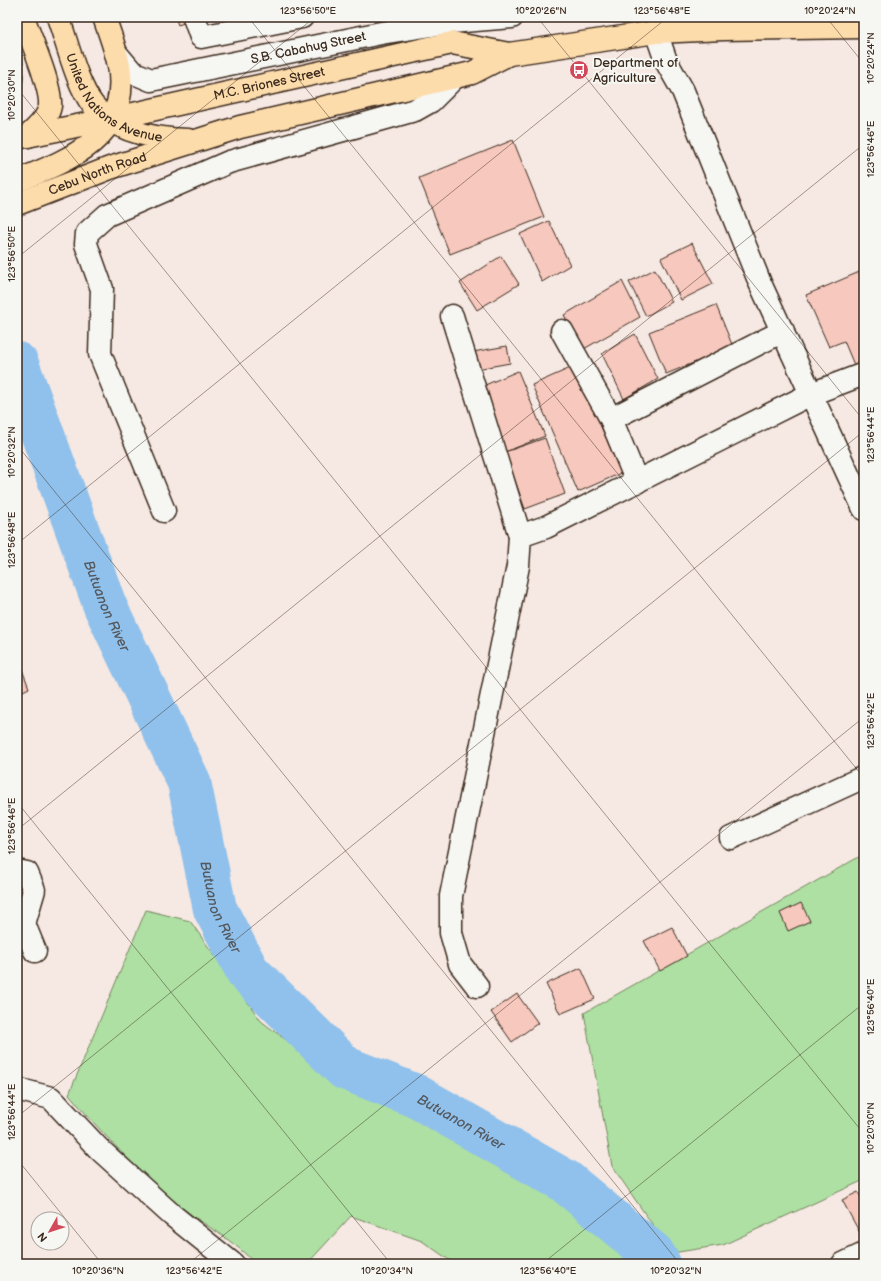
<svg xmlns="http://www.w3.org/2000/svg" width="881" height="1281" font-family="'Balsamiq Sans',sans-serif">
	<style>
		.green { fill: #ade0a2; stroke: #748560 }
		.lines { fill: none; stroke-linecap: round; stroke-linejoin: round }
		.river { stroke: #8fc1ec; stroke-width: 44 }
		.building { fill: #f7c8bd; stroke: #3b2a1e }
		.minor-casing { stroke: #3b2a1e; stroke-width: 25 }
		.major-casing { stroke: #3b2a1e; stroke-width: 25 }
		.minor { stroke: #f6f6f2; stroke-width: 22 }
		.major { stroke: #fddcac; stroke-width: 22 }
		.ticks { fill: none; stroke: #3b2a1e; stroke-width: 1; stroke-opacity: 0.45 }
		.labels { text-anchor: middle; dominant-baseline: central; stroke-width: 4; stroke-linejoin: round; paint-order: stroke }
		.street-label { font-size: 13px; fill: #3b2a1e; stroke: #f6f6f2 }
		.poi-label { font-size: 13px; fill: #3b2a1e; stroke: #f6f6f2; text-anchor: start }
		.water-label { font-size: 14px; font-style: italic; fill: #54575c; stroke: #f6f6f2 }
		.neatline { fill: none; stroke: #3b2a1e; stroke-width: 1.5 }
		.ticks-label { font-size: 10px; text-anchor: middle; fill: #3b2a1e }
	</style>
	<rect width="100%" height="100%" fill="#f6e8e2"/>
	<filter id="ink" filterUnits="userSpaceOnUse"><feTurbulence type="fractalNoise" baseFrequency=".025" numOctaves="2"/><feDisplacementMap in="SourceGraphic" scale="8" xChannelSelector="R" yChannelSelector="G"/><feConvolveMatrix kernelMatrix="1 2 1 2 8 2 1 2 1" color-interpolation-filters="sRGB"/></filter>
	<g filter="url(#ink)">
		<g class="green">
			<path d="M17,39C25,60 27,79 17,100Z"/>
			<polygon points="864,854 864,1180 723,1245 672,1253 612,1166 584,1013"/>
			<path d="M146,910L190,921L261,1021L343,1083L417,1110L514,1163L612,1231L641,1259L644,1264H455L422,1241L351,1216L307,1264H255C235,1240 204,1226 180,1206C139,1172 103,1135 69,1094Z"/>
		</g>
		<g class="lines">
			<path class="river" id="s1" d="M17,364L105,606L189,782L215,909L248,972L345,1068L416,1096L565,1181L653,1254L659,1264"/>
		</g>
		<g class="building">
			<polygon points="175,17 202,17 178,25"/>
			<polygon points="513,140 544,217 450,254 419,178"/>
			<polygon points="549,221 570,265 542,282 520,234"/>
			<polygon points="692,243 713,284 681,300 661,258"/>
			<polygon points="501,256 519,284 477,310 460,283"/>
			<polygon points="655,269 672,302 646,316 629,282"/>
			<polygon points="864,270 864,369 857,372 844,341 829,347 806,295"/>
			<polygon points="622,281 640,317 582,350 564,315"/>
			<polygon points="716,305 733,347 666,374 649,332"/>
			<polygon points="635,334 658,379 624,399 602,354"/>
			<polygon points="507,346 510,363 477,369 473,352"/>
			<polygon points="575,366 621,473 578,492 532,385"/>
			<polygon points="518,371 545,436 505,452 478,388"/>
			<polygon points="545,438 565,494 525,509 505,452"/>
			<polygon points="17,656 29,688 17,694"/>
			<polygon points="801,903 810,921 788,931 780,913"/>
			<polygon points="672,927 687,956 660,971 644,941"/>
			<polygon points="581,968 595,999 560,1014 546,984"/>
			<polygon points="517,994 538,1023 512,1042 491,1012"/>
			<polygon points="858,1192 864,1203 864,1230 860,1233 842,1200"/>
		</g>
		<g class="lines">
			<defs>
				<g id="minor">
					<polyline points="194,17 201,37 302,17"/>
					<polyline points="656,32 666,61 683,91 760,283 864,509"/>
					<path id="s2" d="M116,53L132,72L151,80L381,33L451,22L512,17"/>
					<polyline points="452,316 520,536"/>
					<polyline points="562,331 611,419 637,482"/>
					<polyline points="611,419 783,331"/>
					<polyline points="164,511 100,354 102,289 86,244 87,233 107,215 229,162 415,110 431,101 454,78"/>
					<polyline points="731,838 864,777"/>
					<polyline points="17,871 27,873 34,890 24,924"/>
					<polyline points="17,920 24,924 35,951"/>
					<polyline points="477,986 460,964 451,933 451,896 518,566 520,536 546,527 811,394 864,374"/>
					<polyline points="17,1089 51,1098 99,1149 172,1215 233,1264"/>
					<polyline points="843,1264 864,1254"/>
				</g>
				<g id="major">
					<path d="M23,17C30,37 52,87 50,106C48,118 37,128 28,136"/>
					<path id="s3" d="M58,17C67,42 77,85 93,105C115,132 156,139 188,140"/>
					<path id="s4" d="M17,138L111,119L452,43L509,54"/>
					<path d="M17,181C66,161 127,139 120,73C118,54 110,35 104,17"/>
					<path id="s5" d="M17,204L110,168L240,127L472,73L509,54L656,32L723,29L864,27"/>
				</g>
			</defs>
			<use href="#minor" class="minor-casing"/>
			<use href="#major" class="major-casing"/>
			<use href="#minor" class="minor"/>
			<use href="#major" class="major"/>
		</g>
	</g>
	<path class="ticks" d="M248,17L864,778M537,17L864,421M826,17L864,64M17,88L864,1134M17,258L315,17M17,445L680,1264M17,544L668,17M17,802L391,1264M17,830L864,144M17,1117L864,431M17,1159L102,1264M188,1264L864,717M542,1264L864,1003"/>
	<defs>
		<symbol id="bus-disc" viewBox="-11 -11 22 22"><circle r="9.5" fill="#d1495b" stroke="#f6f6f2"/><path d="M-5-6H5V4H4V6H2V4H-2V6H-4V4H-5ZM-3.5-4V0h7V-4ZM-3.5 1.2v1.5H-2V1.2ZM2 1.2v1.5H3.5V1.2Z" fill="#fff"/></symbol>
	</defs>
	<g fill-rule="evenodd">
		<use href="#bus-disc" x="568" y="59" width="22" height="22"/>
	</g>
	<g class="labels">
		<g class="street-label">
			<text stroke="none"><textPath href="#s2" startOffset="206">S.B. Cabahug Street</textPath></text>
			<text stroke="none"><textPath href="#s4" startOffset="258">M.C. Briones Street</textPath></text>
			<text stroke="none"><textPath href="#s3" startOffset="106">United Nations Avenue</textPath></text>
			<text stroke="none"><textPath href="#s5" startOffset="86">Cebu North Road</textPath></text>
		</g>
		<g class="poi-label">
			<text x="593" y="63">Department of<tspan x="593" dy="15">Agriculture</tspan></text>
		</g>
		<g class="water-label">
			<text stroke="none"><textPath href="#s1" startOffset="258">Butuanon River</textPath></text>
			<text stroke="none"><textPath href="#s1" startOffset="582">Butuanon River</textPath></text>
			<text stroke="none"><textPath href="#s1" startOffset="918">Butuanon River</textPath></text>
		</g>
	</g>
	<rect width="881" height="1281" fill="none" stroke="#f6f6f2" stroke-width="44"/>
	<g transform="translate(50 1231) rotate(231)"><circle r="19" fill="#f6f6f2" stroke="#aba49d"/>
	<path d="M0-3L7 15L0 10L-7 15Z" fill="#d1495b"/>
	<text y="-6" font-size="11" font-weight="bold" text-anchor="middle" fill="#3b2a1e">N</text>
	</g>
	<rect x="22" y="22" width="837" height="1237" class="neatline"/>
	<g class="ticks-label">
		<text x="308" y="14">123°56'50"E</text>
		<text x="541" y="14">10°20'26"N</text>
		<text x="662" y="14">123°56'48"E</text>
		<text x="830" y="14">10°20'24"N</text>
		<text transform="translate(870 58) rotate(-90)" y="4">10°20'24"N</text>
		<text transform="translate(11 95) rotate(-90)" y="4">10°20'30"N</text>
		<text transform="translate(870 149) rotate(-90)" y="4">123°56'46"E</text>
		<text transform="translate(11 254) rotate(-90)" y="4">123°56'50"E</text>
		<text transform="translate(870 435) rotate(-90)" y="4">123°56'44"E</text>
		<text transform="translate(11 452) rotate(-90)" y="4">10°20'32"N</text>
		<text transform="translate(11 540) rotate(-90)" y="4">123°56'48"E</text>
		<text transform="translate(870 721) rotate(-90)" y="4">123°56'42"E</text>
		<text transform="translate(11 826) rotate(-90)" y="4">123°56'46"E</text>
		<text transform="translate(870 1007) rotate(-90)" y="4">123°56'40"E</text>
		<text transform="translate(11 1112) rotate(-90)" y="4">123°56'44"E</text>
		<text transform="translate(870 1128) rotate(-90)" y="4">10°20'30"N</text>
		<text x="98" y="1274">10°20'36"N</text>
		<text x="194" y="1274">123°56'42"E</text>
		<text x="387" y="1274">10°20'34"N</text>
		<text x="548" y="1274">123°56'40"E</text>
		<text x="676" y="1274">10°20'32"N</text>
	</g>
</svg>
